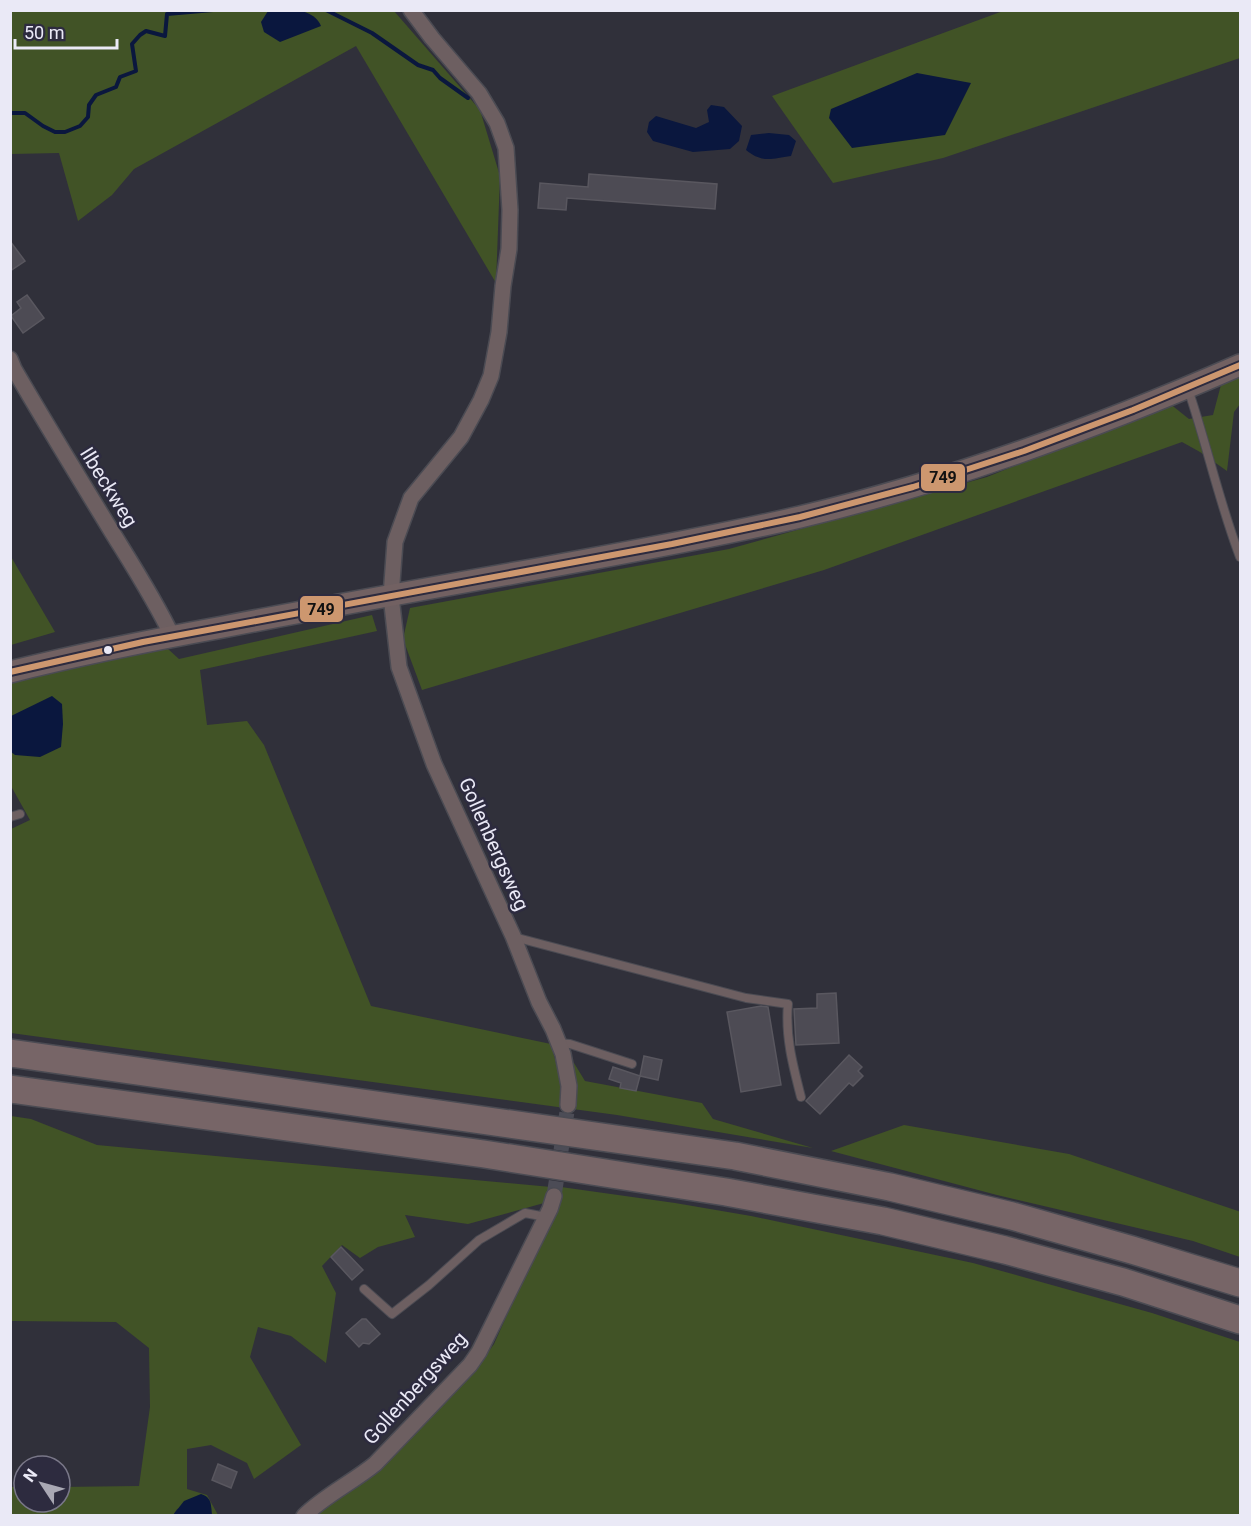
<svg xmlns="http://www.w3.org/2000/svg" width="1251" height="1526" font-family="Roboto,sans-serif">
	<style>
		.green { fill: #415326 }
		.water { fill: #0a173e }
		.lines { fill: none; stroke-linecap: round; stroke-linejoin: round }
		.stream { stroke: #0a173e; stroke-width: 4 }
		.building { fill: #4d4b54; stroke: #59575f; stroke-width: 1.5 }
		.street-tunnel { stroke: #4c4c56; stroke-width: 15; stroke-dasharray: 15 8; stroke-linecap: butt }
		.lane-casing { stroke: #4b4b53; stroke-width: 10 }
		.street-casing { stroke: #4b4b53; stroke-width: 18 }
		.secondary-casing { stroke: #4b4b53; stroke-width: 24 }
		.highway-casing { stroke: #4b4b53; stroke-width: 30 }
		.lane { stroke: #6d5f61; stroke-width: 8 }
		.street { stroke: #6d5f61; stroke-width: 15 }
		.secondary { stroke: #726162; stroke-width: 21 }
		.highway { stroke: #776567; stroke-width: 27 }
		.bus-1-casing { stroke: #2d2b3f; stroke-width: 10 }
		.bus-1 { stroke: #cd976f; stroke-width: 6 }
		.bus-dot { fill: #eae9f6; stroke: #2d2b3f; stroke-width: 2 }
		.labels { text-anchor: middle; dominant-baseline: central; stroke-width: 5; stroke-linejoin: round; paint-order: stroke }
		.street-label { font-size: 20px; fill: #eae9f6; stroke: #2d2b3f }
		.line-badge { stroke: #2d2b3f; stroke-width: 2 }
		.pale-badge-label { font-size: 16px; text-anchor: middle; font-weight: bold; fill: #111 }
	</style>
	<rect width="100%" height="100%" fill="#30303a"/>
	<g class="green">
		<polygon points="10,11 394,11 480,110 500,176 496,283 356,46 134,169 112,195 78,221 59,153 11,154"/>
		<polygon points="1003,11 1240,11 1240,58 943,158 833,183 772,96"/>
		<polygon points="1240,374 1240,404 1234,412 1227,471 1200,452 1182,442 824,570 422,690 403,639 410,608 729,549 987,477 1169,403 1189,419 1213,415 1222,381"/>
		<polygon points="10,555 55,632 11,645 10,645"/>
		<polygon points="372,615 377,631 200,670 207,725 247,721 264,745 371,1006 551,1044 557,1067 574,1063 585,1081 702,1103 713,1119 813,1148 617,1115 11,1033 11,829 30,820 11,786 11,683 52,671 168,649 179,659"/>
		<polygon points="11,1116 31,1119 97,1145 551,1187 544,1203 468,1224 405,1215 415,1237 378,1247 360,1258 342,1245 322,1266 336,1293 326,1363 291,1336 258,1327 250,1357 301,1445 254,1479 247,1463 211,1445 187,1449 187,1489 207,1495 218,1515 212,1515 210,1500 177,1509 173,1515 11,1515 10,1487 24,1487 24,1502 60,1502 60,1487 139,1486 150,1407 149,1348 116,1322 11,1321"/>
		<polygon points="904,1125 1069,1154 1238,1211 1240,1212 1240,1257 1193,1241 997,1195 831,1151"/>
		<polygon points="561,1187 675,1203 751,1216 973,1263 1152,1313 1240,1342 1240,1515 315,1516 379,1469 479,1365 494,1344 549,1220"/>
	</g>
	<g class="water">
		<path d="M268,11C284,8 313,7 321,26L280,42L264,32L261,22Z"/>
		<polygon points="917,73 971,83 945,135 852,148 829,118 831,109"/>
		<polygon points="711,105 724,107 742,126 739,141 730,149 693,152 653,141 647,132 649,122 656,116 696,128 709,122 707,110"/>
		<path d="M769,133L789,135L796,141L791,156C771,159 762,163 746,150L751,135Z"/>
		<polygon points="52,696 62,704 63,724 61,747 40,757 15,755 11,752 11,716"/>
		<path d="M201,1494C212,1497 211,1506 212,1515H173L184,1501Z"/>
	</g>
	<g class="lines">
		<g class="stream">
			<polyline points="326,10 372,33 418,65 433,70 440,78 468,98"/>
			<polyline points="10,113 25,113 43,126 55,132 65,132 80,126 88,117 89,105 96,95 116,87 120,77 136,71 132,44 140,35 146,31 165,36 167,14 213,10"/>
		</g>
	</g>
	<g class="building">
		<polygon points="589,174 717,184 715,209 567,198 566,210 538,208 540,183 588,187"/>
		<polygon points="10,241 25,261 10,271"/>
		<polygon points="27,295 44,318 23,333 11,316 21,308 17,302"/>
		<polygon points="836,993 839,1043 796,1045 794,1009 817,1008 817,994"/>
		<polygon points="761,1006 768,1007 781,1085 741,1092 727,1012"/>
		<polygon points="849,1055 862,1067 858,1071 863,1076 853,1086 849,1083 820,1114 806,1101"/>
		<polygon points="644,1056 662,1060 658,1080 640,1076 636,1091 620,1088 621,1083 609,1079 613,1067 640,1076"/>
		<polygon points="341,1247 363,1270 352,1280 331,1257"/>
		<polygon points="362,1319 366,1319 380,1334 369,1344 363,1343 359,1347 346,1333"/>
		<polygon points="218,1464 237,1472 231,1488 212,1480"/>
	</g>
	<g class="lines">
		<polyline class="street-tunnel" points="554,1196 568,1105"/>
		<defs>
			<g id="lane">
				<path d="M1188,389C1207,445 1219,502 1240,557"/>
				<polyline points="10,817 20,814"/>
				<path d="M514,937L746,998L788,1004C785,1036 793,1066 801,1097"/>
				<polyline points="558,1043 570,1044 632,1064"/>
				<polyline points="364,1289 392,1314 429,1285 479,1240 525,1213 546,1217"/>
			</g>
			<g id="street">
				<polyline points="411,10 432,38 479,93 497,123 506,148 510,210 509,249 503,286 499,332 491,376 481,400 461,437 411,498 395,542 391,596 399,667 434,764 513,936 539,1002 553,1029 563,1054 569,1086 568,1105"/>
				<path d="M10,359L14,369C46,424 79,478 112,532C133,566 155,600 172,636"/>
				<path d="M304,1516C324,1496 353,1482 375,1464L470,1365L479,1352L550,1209L554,1196"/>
			</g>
			<path id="secondary" d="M10,672C81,654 152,640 223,627C330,606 436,587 543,568C629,552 715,537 800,517C952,481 1098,427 1240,365"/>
			<g id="highway">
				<polyline points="10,1053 735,1156 890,1187 1012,1216 1132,1250 1240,1283"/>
				<polyline points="10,1089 484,1154 726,1192 883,1221 1005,1250 1123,1282 1240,1320"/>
			</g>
		</defs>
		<use href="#lane" class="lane-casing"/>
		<use href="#street" class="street-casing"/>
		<use href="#secondary" class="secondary-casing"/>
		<use href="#highway" class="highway-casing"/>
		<use href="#lane" class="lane"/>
		<use href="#street" class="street"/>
		<use href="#secondary" class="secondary"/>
		<use href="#highway" class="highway"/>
		<defs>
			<polyline id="bus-1" points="10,672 143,642 672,544 800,517 913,487 1024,451 1133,410 1240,365"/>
		</defs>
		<use href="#bus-1" class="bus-1-casing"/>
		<use href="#bus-1" class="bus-1"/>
	</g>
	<circle class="bus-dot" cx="108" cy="650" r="5"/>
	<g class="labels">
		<g class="street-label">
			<text transform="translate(109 487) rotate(58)">Ilbeckweg</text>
			<text transform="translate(494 844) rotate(66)">Gollenbergsweg</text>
			<text transform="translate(415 1388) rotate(-48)">Gollenbergsweg</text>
		</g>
	</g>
	<g class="line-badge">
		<rect x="920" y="463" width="46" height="29" rx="6" fill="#cd976f"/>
		<rect x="299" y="595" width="45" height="28" rx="6" fill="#cd976f"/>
	</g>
	<g class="pale-badge-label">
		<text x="943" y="483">749</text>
		<text x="321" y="615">749</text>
	</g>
	<rect width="1251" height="1526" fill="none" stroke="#eae9f6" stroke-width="24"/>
	<g transform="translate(42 1484) rotate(306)"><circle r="28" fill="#2d2b3f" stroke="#797788" stroke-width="1.5"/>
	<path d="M0-4.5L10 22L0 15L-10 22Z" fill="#a9a8b4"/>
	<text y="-9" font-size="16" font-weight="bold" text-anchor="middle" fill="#eae9f6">N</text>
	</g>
	<path d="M15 39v9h102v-9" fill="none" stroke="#eae9f6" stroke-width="3"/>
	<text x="24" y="39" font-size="18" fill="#eae9f6" stroke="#2d2b3f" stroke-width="4.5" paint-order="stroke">50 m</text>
</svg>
